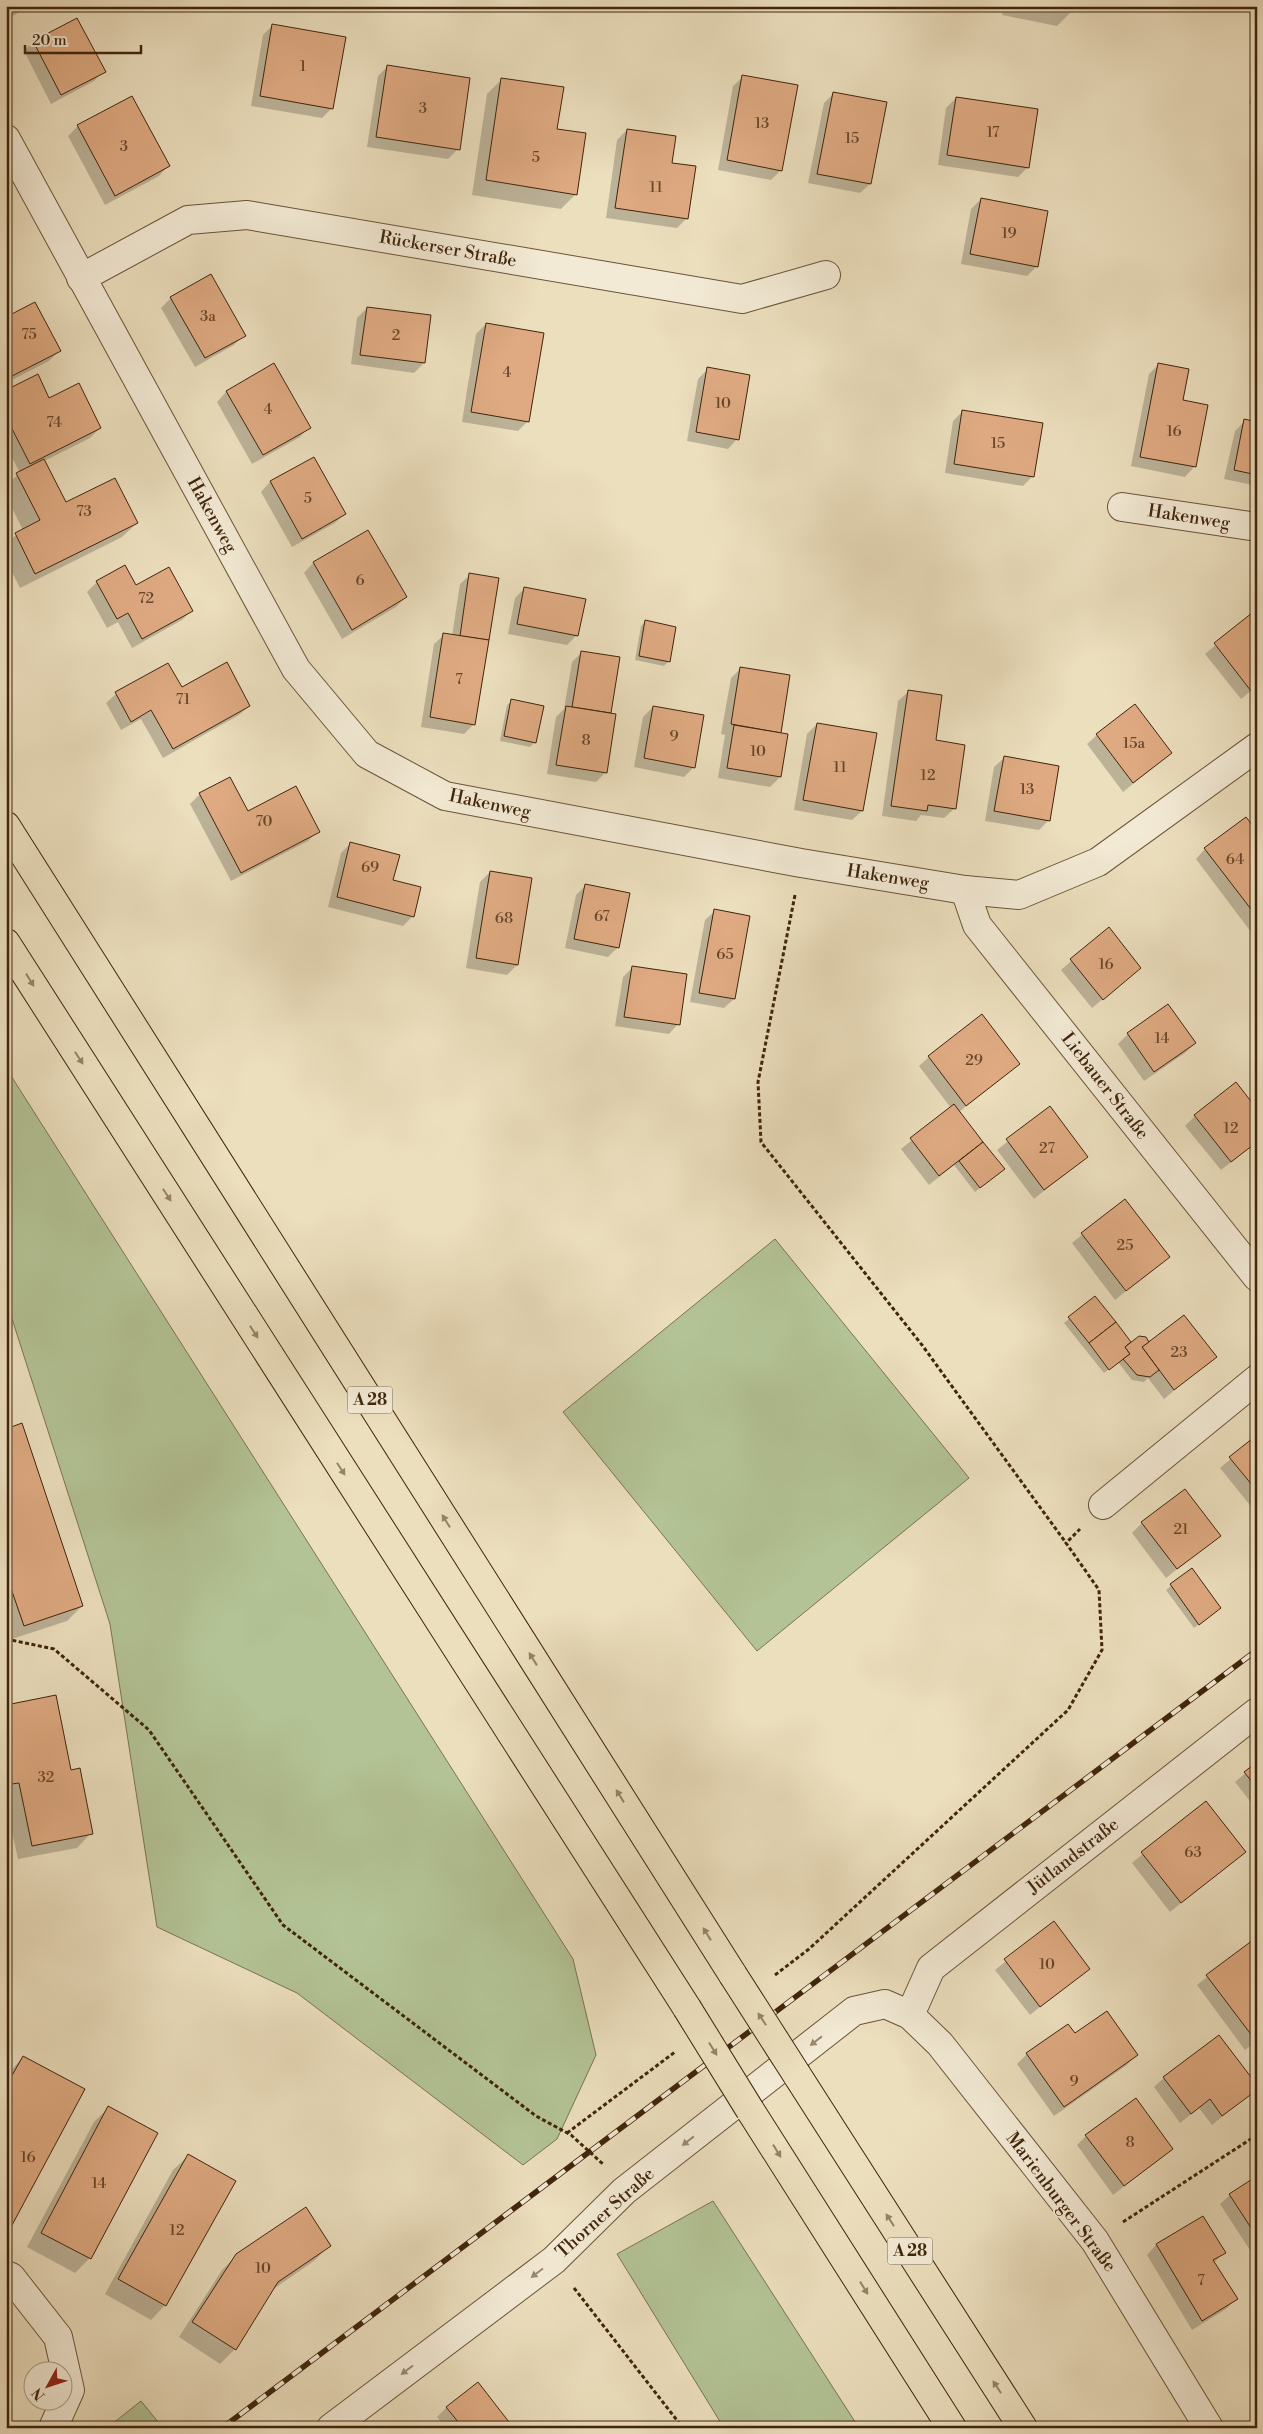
<svg xmlns="http://www.w3.org/2000/svg" width="1263" height="2434" font-family="'Libre Bodoni',serif">
	<style>
		.green { fill: #b3c395; stroke: #7a7450 }
		.shadow { fill: #0003 }
		.building { fill: #dfaa82; stroke: #40250c }
		.lines { fill: none; stroke-linecap: round; stroke-linejoin: round }
		.minor-casing { stroke: #6b5438; stroke-width: 30 }
		.highway-casing { stroke: #40250c; stroke-width: 30 }
		.path { stroke: #40250c; stroke-width: 3; stroke-dasharray: 4 2.5; stroke-linecap: butt }
		.minor { stroke: #f3ead5; stroke-width: 28 }
		.highway { stroke: #ecdfbe; stroke-width: 28 }
		.rail-casing { stroke: #40250c; stroke-width: 5.5 }
		.rail { stroke: #f3ead5; stroke-width: 4; stroke-dasharray: 11; stroke-linecap: butt }
		.highway-bridge-casing { stroke: #40250c; stroke-width: 30; stroke-linecap: butt }
		.highway-bridge { stroke: #ecdfbe; stroke-width: 28 }
		.oneway { fill: #968265 }
		.oneway2 { fill: #9a8870 }
		.labels { text-anchor: middle; dominant-baseline: central; stroke-width: 4; stroke-linejoin: round; paint-order: stroke }
		.number-label { font-size: 15px; fill: #68462a }
		.shield { fill: #f3ead5; stroke: #766048; stroke-width: 1 }
		.shield-label { font-size: 16px; font-weight: bold; fill: #40250c }
		.street-label { font-size: 18px; fill: #40250c; stroke: #f3ead5 }
	</style>
	<rect width="100%" height="100%" fill="#ecdfbe"/>
	<filter id="stains"><feTurbulence type="fractalNoise" baseFrequency=".004" numOctaves="4"/><feColorMatrix values="0 0 0 0 .2 0 0 0 0 .09 0 0 0 0 .02 0 0 0 .5 -.17"/></filter>
	<radialGradient id="worn" r=".72"><stop offset=".6" stop-color="#630" stop-opacity="0"/><stop offset="1" stop-color="#630" stop-opacity=".3"/></radialGradient>
	<g class="green">
		<polygon points="6,1068 573,1959 596,2055 557,2139 523,2165 297,1993 157,1927 110,1624 6,1300"/>
		<polygon points="775,1239 969,1478 757,1651 563,1412"/>
		<polygon points="713,2201 859,2428 724,2428 617,2254"/>
		<polygon points="141,2401 163,2428 107,2428"/>
	</g>
	<g class="shadow">
		<polygon points="6,6 30,6 6,20"/>
		<polygon points="1004,6 1073,6 1072,11 1057,26 1002,15"/>
		<polygon points="76,19 104,71 94,81 51,104 24,51 33,42"/>
		<polygon points="273,25 332,108 322,118 251,106 263,35"/>
		<polygon points="1257,58 1257,106 1249,104"/>
		<polygon points="388,66 458,149 448,159 367,147 378,76"/>
		<polygon points="743,77 781,170 771,180 718,170 733,86"/>
		<polygon points="502,79 556,130 576,194 561,209 472,195 487,94"/>
		<polygon points="834,93 870,184 860,193 808,183 824,103"/>
		<polygon points="956,98 1028,167 1018,177 938,165 946,108"/>
		<polygon points="78,126 168,166 159,176 105,205 68,136"/>
		<polygon points="627,130 687,218 677,228 606,218 617,140"/>
		<polygon points="981,199 1036,267 1027,276 961,264 971,209"/>
		<polygon points="210,276 244,335 234,345 195,367 161,308 171,298"/>
		<polygon points="367,308 424,363 414,373 351,364 357,318"/>
		<polygon points="6,319 59,351 49,361 6,383"/>
		<polygon points="486,324 528,421 518,431 462,422 476,334"/>
		<polygon points="274,364 309,427 300,437 252,464 217,402 226,392"/>
		<polygon points="1159,364 1181,401 1206,406 1194,467 1185,477 1131,466 1149,374"/>
		<polygon points="708,369 737,439 728,449 687,441 698,379"/>
		<polygon points="6,391 49,400 100,428 90,438 44,461 66,504 137,523 122,537 20,588 6,560 6,543 23,530 6,496 6,485 20,473 6,446"/>
		<polygon points="963,411 1033,476 1023,486 945,473 953,421"/>
		<polygon points="1245,421 1257,423 1257,486 1224,479 1235,431"/>
		<polygon points="313,458 345,514 335,523 292,547 261,492 270,482"/>
		<polygon points="367,532 406,597 396,607 342,639 304,573 313,563"/>
		<polygon points="470,575 474,724 464,734 421,727 434,644 444,635 452,636 460,584"/>
		<polygon points="97,582 136,587 192,610 182,620 132,648 118,622 107,628 87,592"/>
		<polygon points="525,588 577,635 567,645 508,634 515,598"/>
		<polygon points="1257,610 1257,686 1241,699 1205,654"/>
		<polygon points="645,622 669,661 664,666 635,660 641,626"/>
		<polygon points="582,652 619,658 610,714 606,772 596,782 547,774 556,717 564,709 572,662"/>
		<polygon points="168,665 181,689 249,706 239,715 163,758 141,719 121,730 106,703 116,694"/>
		<polygon points="741,668 779,734 780,777 770,787 718,778 725,735 721,734 731,678"/>
		<polygon points="908,692 934,741 954,809 944,818 921,815 916,821 882,816 898,701"/>
		<polygon points="512,701 535,742 530,747 500,741 507,705"/>
		<polygon points="653,707 694,767 684,777 634,767 643,717"/>
		<polygon points="817,724 862,811 852,820 794,810 807,734"/>
		<polygon points="1097,735 1171,753 1123,792 1087,744"/>
		<polygon points="1004,758 1049,820 1039,830 985,821 994,767"/>
		<polygon points="200,794 247,813 318,831 308,841 231,881 190,804"/>
		<polygon points="351,843 392,881 413,916 403,926 328,907 341,853"/>
		<polygon points="1205,849 1257,873 1257,940 1196,859"/>
		<polygon points="490,872 517,965 507,975 466,968 480,882"/>
		<polygon points="586,885 618,947 608,957 565,948 576,895"/>
		<polygon points="715,911 734,999 724,1008 690,1002 705,920"/>
		<polygon points="1108,929 1140,968 1092,1008 1061,970"/>
		<polygon points="633,967 678,1024 669,1034 615,1026 623,977"/>
		<polygon points="1128,1034 1195,1043 1185,1053 1144,1081 1118,1044"/>
		<polygon points="929,1057 1019,1064 959,1112 1003,1169 975,1192 954,1165 929,1185 901,1149 951,1108 919,1066"/>
		<polygon points="1050,1108 1086,1157 1034,1199 997,1150"/>
		<polygon points="1257,1111 1257,1142 1221,1170 1185,1126 1195,1116"/>
		<polygon points="1125,1200 1168,1257 1115,1300 1072,1243"/>
		<polygon points="1257,1211 1257,1222 1252,1216"/>
		<polygon points="1095,1298 1131,1344 1215,1356 1164,1399 1148,1378 1144,1382 1132,1380 1118,1362 1104,1373 1064,1323"/>
		<polygon points="6,1430 82,1606 67,1621 9,1640 6,1632"/>
		<polygon points="1257,1437 1257,1506 1253,1509 1220,1468"/>
		<polygon points="1142,1523 1219,1536 1166,1578 1132,1533"/>
		<polygon points="1191,1570 1220,1608 1194,1628 1166,1590"/>
		<polygon points="6,1706 70,1772 91,1833 77,1848 18,1859 6,1805"/>
		<polygon points="1257,1763 1257,1810 1235,1782"/>
		<polygon points="1205,1803 1244,1852 1170,1912 1132,1863"/>
		<polygon points="1054,1922 1088,1968 1030,2015 995,1970"/>
		<polygon points="1257,1938 1257,2041 1245,2050 1197,1985"/>
		<polygon points="1075,2035 1136,2055 1127,2065 1054,2116 1017,2064 1027,2054"/>
		<polygon points="23,2057 10,2226 6,2230 6,2076"/>
		<polygon points="1164,2078 1257,2088 1212,2125 1199,2108 1180,2123 1154,2087"/>
		<polygon points="108,2108 90,2258 75,2273 27,2247 94,2122"/>
		<polygon points="1086,2136 1172,2149 1113,2195 1077,2145"/>
		<polygon points="188,2156 165,2305 151,2320 105,2294 173,2170"/>
		<polygon points="1257,2177 1257,2261 1220,2204 1230,2195"/>
		<polygon points="1202,2217 1224,2252 1214,2263 1236,2299 1226,2309 1192,2330 1147,2255 1156,2245"/>
		<polygon points="329,2246 314,2261 272,2290 235,2349 220,2364 179,2337 222,2270 237,2255"/>
		<polygon points="447,2407 508,2421 503,2426 504,2428 446,2428 437,2417"/>
	</g>
	<g class="building">
		<polygon points="12,6 25,6 15,12"/>
		<polygon points="1043,6 1074,6 1073,12"/>
		<polygon points="77,18 106,72 61,95 33,41"/>
		<polygon points="272,24 346,37 333,109 260,96"/>
		<polygon points="387,65 470,78 460,150 376,137"/>
		<polygon points="742,75 798,85 782,171 727,160"/>
		<polygon points="501,78 564,87 557,129 586,133 577,195 486,180"/>
		<polygon points="833,92 887,102 871,184 817,174"/>
		<polygon points="132,96 170,166 115,196 77,125"/>
		<polygon points="956,97 1038,109 1029,168 947,155"/>
		<polygon points="627,129 676,136 672,163 696,166 688,219 615,208"/>
		<polygon points="981,198 1048,211 1038,267 970,254"/>
		<polygon points="211,274 246,336 205,358 170,297"/>
		<polygon points="35,302 61,351 8,378 6,374 6,317"/>
		<polygon points="367,307 431,315 425,363 360,355"/>
		<polygon points="486,323 544,333 529,422 471,412"/>
		<polygon points="274,363 311,428 263,455 226,391"/>
		<polygon points="1158,363 1189,369 1183,400 1208,405 1196,467 1140,457"/>
		<polygon points="707,367 750,375 739,440 696,432"/>
		<polygon points="38,374 49,398 79,383 101,428 30,464 6,417 6,390"/>
		<polygon points="962,410 1043,423 1034,477 954,464"/>
		<polygon points="1244,419 1257,422 1257,475 1234,470"/>
		<polygon points="314,457 346,514 302,539 270,481"/>
		<polygon points="44,459 66,502 115,478 138,523 35,574 15,533 40,520 16,473"/>
		<polygon points="368,530 407,597 352,630 313,562"/>
		<polygon points="125,565 136,585 169,567 193,611 142,639 128,613 117,619 96,581"/>
		<polygon points="469,573 499,578 489,640 460,636"/>
		<polygon points="524,587 586,599 578,636 517,624"/>
		<polygon points="1257,609 1257,686 1251,691 1214,643"/>
		<polygon points="645,620 676,627 670,662 639,656"/>
		<polygon points="443,633 489,640 475,725 430,717"/>
		<polygon points="581,651 620,657 611,713 572,707"/>
		<polygon points="227,662 250,706 173,749 151,710 131,722 115,692 168,663 182,687"/>
		<polygon points="740,667 790,675 781,733 731,724"/>
		<polygon points="908,690 942,695 936,740 965,745 956,809 928,805 927,811 891,806"/>
		<polygon points="511,699 544,706 536,743 504,736"/>
		<polygon points="1135,704 1172,753 1133,783 1096,734"/>
		<polygon points="566,706 616,714 607,773 556,765"/>
		<polygon points="653,706 704,715 695,768 644,758"/>
		<polygon points="817,723 877,733 863,811 803,800"/>
		<polygon points="734,725 788,734 781,777 727,768"/>
		<polygon points="1004,756 1059,766 1050,821 994,811"/>
		<polygon points="230,777 248,811 296,786 320,832 241,873 199,793"/>
		<polygon points="1246,817 1257,831 1257,917 1204,848"/>
		<polygon points="350,842 400,855 393,880 421,887 414,917 337,897"/>
		<polygon points="490,871 532,878 518,965 476,958"/>
		<polygon points="585,884 630,893 619,948 574,939"/>
		<polygon points="714,909 750,916 735,999 699,993"/>
		<polygon points="1109,927 1141,968 1103,1000 1070,959"/>
		<polygon points="632,966 687,974 680,1025 624,1017"/>
		<polygon points="1168,1004 1196,1043 1154,1072 1127,1033"/>
		<polygon points="982,1014 1020,1064 966,1106 928,1056"/>
		<polygon points="1236,1082 1257,1109 1257,1142 1231,1162 1194,1115"/>
		<polygon points="954,1104 983,1142 939,1176 910,1138"/>
		<polygon points="1050,1106 1088,1157 1044,1190 1006,1139"/>
		<polygon points="983,1142 1005,1169 980,1188 959,1161"/>
		<polygon points="1125,1199 1170,1257 1126,1291 1081,1233"/>
		<polygon points="1095,1296 1116,1322 1089,1343 1068,1317"/>
		<polygon points="1184,1315 1217,1357 1174,1390 1142,1347"/>
		<polygon points="1116,1322 1131,1342 1125,1347 1130,1354 1109,1370 1089,1343"/>
		<polygon points="1139,1336 1146,1337 1149,1342 1142,1347 1159,1370 1150,1377 1137,1375 1123,1359 1130,1354 1125,1347"/>
		<polygon points="22,1423 83,1606 24,1626 6,1574 6,1429"/>
		<polygon points="1257,1435 1257,1491 1229,1457"/>
		<polygon points="1185,1489 1221,1536 1177,1569 1141,1522"/>
		<polygon points="1192,1568 1221,1608 1199,1625 1170,1584"/>
		<polygon points="56,1695 71,1770 80,1768 93,1834 32,1846 19,1783 12,1784 6,1755 6,1705"/>
		<polygon points="1257,1762 1257,1788 1244,1772"/>
		<polygon points="1206,1801 1246,1852 1181,1903 1141,1852"/>
		<polygon points="1054,1921 1090,1969 1040,2007 1004,1959"/>
		<polygon points="1257,1937 1257,2040 1256,2041 1206,1975"/>
		<polygon points="1107,2011 1138,2055 1064,2107 1026,2053 1068,2024 1075,2033"/>
		<polygon points="1219,2035 1257,2085 1257,2090 1222,2116 1210,2099 1191,2114 1163,2077"/>
		<polygon points="23,2056 85,2089 11,2227 6,2225 6,2086"/>
		<polygon points="1136,2098 1173,2149 1124,2186 1085,2135"/>
		<polygon points="108,2106 158,2133 91,2259 41,2233"/>
		<polygon points="188,2154 236,2181 166,2306 118,2279"/>
		<polygon points="1257,2176 1257,2237 1229,2194"/>
		<polygon points="306,2207 331,2246 278,2282 236,2350 192,2322 236,2254"/>
		<polygon points="1203,2216 1226,2253 1213,2260 1238,2299 1202,2321 1156,2244"/>
		<polygon points="478,2382 509,2422 504,2425 506,2428 463,2428 446,2407"/>
	</g>
	<g class="lines">
		<defs>
			<g id="minor">
				<polyline points="6,139 296,669 367,754 445,796 801,863 965,890 1019,895 1098,862 1257,747"/>
				<polyline points="81,278 188,220 247,215 742,299 826,275"/>
				<polyline points="1122,507 1257,527"/>
				<polyline points="965,890 977,925 1257,1277"/>
				<polyline points="1103,1505 1257,1379"/>
				<polyline points="910,2015 931,1968 1257,1712"/>
				<polyline points="6,2275 11,2277 58,2337 70,2390 53,2428"/>
				<polyline points="331,2428 554,2260 624,2191 854,2011 885,2004 910,2015 940,2044 1095,2241 1209,2428"/>
			</g>
			<g id="highway">
				<polyline points="6,826 733,1975"/>
				<polyline points="6,943 687,2008"/>
				<polyline points="797,2075 1023,2428"/>
				<polyline points="750,2110 952,2428"/>
			</g>
		</defs>
		<use href="#minor" class="minor-casing"/>
		<use href="#highway" class="highway-casing"/>
		<g class="path">
			<polyline points="795,895 758,1082 761,1142 922,1345 1066,1543"/>
			<polyline points="6,1639 54,1649 149,1730 283,1925 536,2116 571,2135 604,2165"/>
			<polyline points="775,1975 809,1949 1068,1710 1102,1650 1099,1590 1066,1543 1080,1529"/>
			<polyline points="567,2133 675,2052"/>
			<polyline points="1123,2222 1257,2135"/>
			<polyline points="574,2288 683,2428"/>
		</g>
		<use href="#minor" class="minor"/>
		<use href="#highway" class="highway"/>
		<defs>
			<polyline id="rail" points="222,2428 1257,1650"/>
		</defs>
		<use href="#rail" class="rail-casing"/>
		<use href="#rail" class="rail"/>
		<defs>
			<g id="highway-bridge">
				<polyline points="733,1975 797,2075"/>
				<polyline points="687,2008 750,2110"/>
			</g>
		</defs>
		<use href="#highway-bridge" class="highway-bridge-casing"/>
		<use href="#highway-bridge" class="highway-bridge"/>
	</g>
	<defs><path id="oneway-solid" d="M-6-.8H1V-3.2L6.5 0L1 3.2V.8H-6Z" transform="scale(1.25)"/></defs>
	<g class="oneway">
		<use href="#oneway-solid" transform="translate(30 980) rotate(58)"/>
		<use href="#oneway-solid" transform="translate(79 1058) rotate(57)"/>
		<use href="#oneway-solid" transform="translate(167 1195) rotate(57)"/>
		<use href="#oneway-solid" transform="translate(254 1332) rotate(57)"/>
		<use href="#oneway-solid" transform="translate(341 1469) rotate(57)"/>
		<use href="#oneway-solid" transform="translate(446 1521) rotate(-122)"/>
		<use href="#oneway-solid" transform="translate(533 1659) rotate(-122)"/>
		<use href="#oneway-solid" transform="translate(620 1796) rotate(-122)"/>
		<use href="#oneway-solid" transform="translate(707 1934) rotate(-122)"/>
		<use href="#oneway-solid" transform="translate(762 2019) rotate(-123)"/>
		<use href="#oneway-solid" transform="translate(713 2049) rotate(58)"/>
		<use href="#oneway-solid" transform="translate(777 2151) rotate(58)"/>
		<use href="#oneway-solid" transform="translate(890 2220) rotate(-123)"/>
		<use href="#oneway-solid" transform="translate(864 2288) rotate(58)"/>
		<use href="#oneway-solid" transform="translate(997 2387) rotate(-123)"/>
	</g>
	<g class="oneway2">
		<use href="#oneway-solid" transform="translate(816 2041) rotate(142)"/>
		<use href="#oneway-solid" transform="translate(688 2141) rotate(142)"/>
		<use href="#oneway-solid" transform="translate(537 2273) rotate(143)"/>
		<use href="#oneway-solid" transform="translate(407 2370) rotate(143)"/>
	</g>
	<g class="labels">
		<g class="number-label">
			<text x="303" y="66">1</text>
			<text x="423" y="108">3</text>
			<text x="762" y="123">13</text>
			<text x="993" y="132">17</text>
			<text x="852" y="138">15</text>
			<text x="124" y="146">3</text>
			<text x="536" y="157">5</text>
			<text x="656" y="187">11</text>
			<text x="1009" y="233">19</text>
			<text x="208" y="316">3a</text>
			<text x="29" y="334">75</text>
			<text x="396" y="335">2</text>
			<text x="507" y="372">4</text>
			<text x="723" y="403">10</text>
			<text x="268" y="409">4</text>
			<text x="54" y="422">74</text>
			<text x="1174" y="431">16</text>
			<text x="998" y="443">15</text>
			<text x="308" y="498">5</text>
			<text x="84" y="511">73</text>
			<text x="360" y="580">6</text>
			<text x="146" y="598">72</text>
			<text x="459" y="679">7</text>
			<text x="183" y="699">71</text>
			<text x="674" y="736">9</text>
			<text x="586" y="740">8</text>
			<text x="1134" y="743">15a</text>
			<text x="758" y="751">10</text>
			<text x="840" y="767">11</text>
			<text x="928" y="775">12</text>
			<text x="1027" y="789">13</text>
			<text x="264" y="821">70</text>
			<text x="1235" y="859">64</text>
			<text x="370" y="867">69</text>
			<text x="602" y="916">67</text>
			<text x="504" y="918">68</text>
			<text x="725" y="954">65</text>
			<text x="1106" y="964">16</text>
			<text x="1162" y="1038">14</text>
			<text x="974" y="1060">29</text>
			<text x="1231" y="1128">12</text>
			<text x="1047" y="1148">27</text>
			<text x="1125" y="1245">25</text>
			<text x="1179" y="1352">23</text>
			<text x="1181" y="1529">21</text>
			<text x="46" y="1777">32</text>
			<text x="1193" y="1852">63</text>
			<text x="1047" y="1964">10</text>
			<text x="1074" y="2081">9</text>
			<text x="1130" y="2142">8</text>
			<text x="28" y="2157">16</text>
			<text x="99" y="2183">14</text>
			<text x="177" y="2230">12</text>
			<text x="263" y="2268">10</text>
			<text x="1201" y="2280">7</text>
		</g>
		<g class="shield">
			<rect x="347.5" y="1386.5" width="45" height="27" rx="4"/>
			<rect x="887.5" y="2237.5" width="45" height="27" rx="4"/>
		</g>
		<g class="shield-label">
			<text x="370" y="1400">A 28</text>
			<text x="910" y="2251">A 28</text>
		</g>
		<g class="street-label">
			<text transform="translate(448 249) rotate(10)">Rückerser Straße</text>
			<text transform="translate(212 515) rotate(61)">Hakenweg</text>
			<text transform="translate(1189 517) rotate(9)">Hakenweg</text>
			<text transform="translate(490 804) rotate(12)">Hakenweg</text>
			<text transform="translate(888 877) rotate(9)">Hakenweg</text>
			<text transform="translate(1105 1086) rotate(52)">Liebauer Straße</text>
			<text transform="translate(1073 1856) rotate(-38)">Jütlandstraße</text>
			<text transform="translate(1061 2202) rotate(53)">Marienburger Straße</text>
			<text transform="translate(605 2213) rotate(-42)">Thorner Straße</text>
		</g>
	</g>
	<rect width="1263" height="2434" fill="none" stroke="#ecdfbe" stroke-width="25"/>
	<rect x="8" y="8" width="1248" height="2419" fill="none" stroke="#40250c" stroke-width="2.5"/>
	<rect x="12" y="12" width="1238" height="2409" fill="none" stroke="#40250c"/>
	<g transform="translate(48 2386) rotate(230)"><circle r="24" fill="#f3ead5" stroke="#ab9b85"/>
	<path d="M0-4L9 19L0 12L-9 19Z" fill="#8f2418"/>
	<text y="-8" font-size="14" font-weight="bold" text-anchor="middle" fill="#40250c">N</text>
	</g>
	<path d="M25 45v8h116v-8" fill="none" stroke="#40250c" stroke-width="2.5"/>
	<text x="32" y="45" font-size="15" fill="#40250c" stroke="#f3ead5" stroke-width="4" paint-order="stroke">20 m</text>
	<rect width="100%" height="100%" filter="url(#stains)"/>
	<rect width="100%" height="100%" fill="url(#worn)"/>
</svg>
